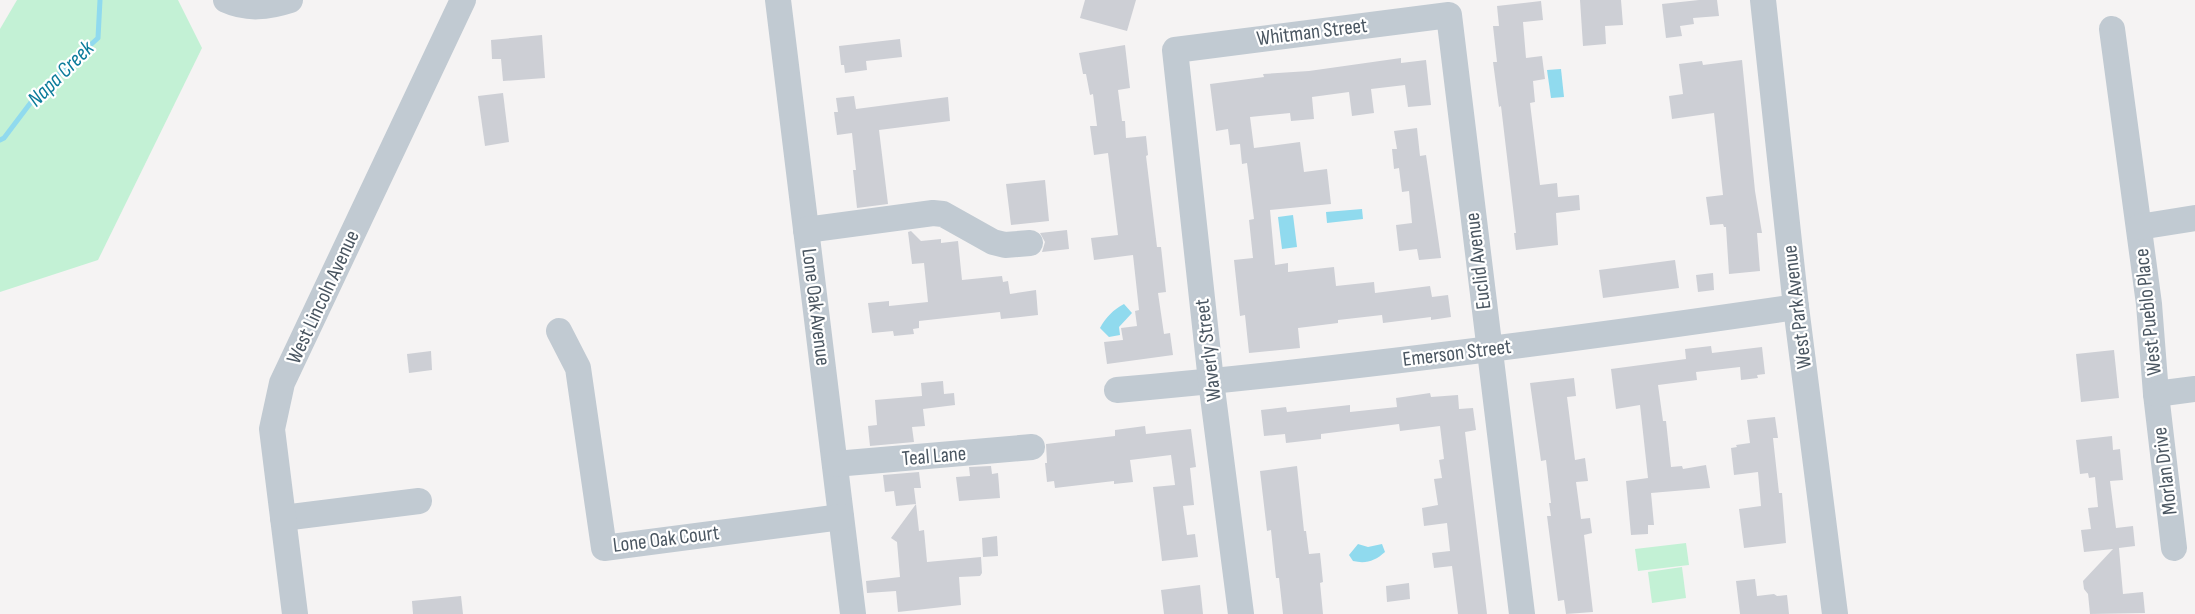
<svg xmlns="http://www.w3.org/2000/svg" width="2195" height="614" font-family="'Sofia Sans Condensed',sans-serif">
	<style>
		.green { fill: #c3f1d5 }
		.water { fill: #90daee }
		.lines { fill: none; stroke-linecap: round; stroke-linejoin: round }
		.stream { stroke: #90daee; stroke-width: 5 }
		.building { fill: #cdcfd5 }
		.minor { stroke: #c1cad2; stroke-width: 26 }
		.labels { text-anchor: middle; dominant-baseline: central; stroke-width: 4.5; stroke-linejoin: round; paint-order: stroke }
		.street-label { font-size: 21px; fill: #4a5661; stroke: #fff }
		.water-label { font-size: 22px; font-style: italic; fill: #0c7c9b; stroke: #fff }
	</style>
	<rect width="100%" height="100%" fill="#f5f3f3"/>
	<g class="green">
		<polygon points="17,0 178,0 202,48 98,260 0,292 0,29"/>
		<polygon points="1686,543 1689,565 1638,571 1635,549"/>
		<polygon points="1682,567 1686,598 1652,603 1648,572"/>
	</g>
	<g class="water">
		<polygon points="1561,69 1564,97 1551,98 1547,70"/>
		<polygon points="1362,209 1363,219 1327,223 1326,212"/>
		<polygon points="1293,215 1297,247 1282,249 1278,217"/>
		<path d="M1124,304L1132,313L1119,327L1120,335L1109,337L1100,328C1106,317 1113,310 1124,304Z"/>
		<path d="M1358,544L1368,547L1382,544L1385,552C1375,561 1366,564 1353,561L1349,555Z"/>
	</g>
	<g class="lines">
		<polyline class="stream" points="0,140 4,138 38,93 98,38 100,0"/>
	</g>
	<g class="building">
		<polygon points="1085,0 1136,0 1127,31 1080,18"/>
		<polygon points="1580,0 1621,0 1623,25 1605,26 1606,44 1583,46"/>
		<polygon points="1699,0 1717,0 1719,16 1693,18 1694,24 1680,26 1682,36 1666,38 1662,4"/>
		<polygon points="1541,1 1543,20 1523,22 1526,58 1542,56 1545,79 1533,81 1535,102 1530,103 1540,185 1557,183 1558,197 1579,195 1580,210 1556,213 1558,245 1516,250 1514,233 1516,233 1501,106 1499,107 1493,62 1497,62 1493,26 1499,26 1497,6"/>
		<polygon points="542,35 545,78 503,81 501,59 492,59 491,40"/>
		<polygon points="900,39 902,57 866,61 867,70 845,73 844,65 841,65 839,46"/>
		<polygon points="1125,45 1130,88 1118,90 1122,121 1125,121 1126,138 1146,136 1148,155 1146,156 1157,247 1161,247 1166,292 1158,293 1164,334 1170,333 1173,355 1107,364 1104,342 1123,340 1121,328 1137,326 1135,311 1139,310 1133,255 1094,260 1091,238 1118,235 1108,153 1094,155 1090,126 1097,126 1093,94 1090,95 1086,74 1083,74 1079,53"/>
		<polygon points="1401,58 1401,63 1426,60 1431,105 1408,107 1405,85 1371,89 1374,113 1352,116 1349,92 1312,97 1314,119 1291,121 1290,113 1250,117 1254,148 1300,142 1304,172 1327,169 1331,204 1270,210 1275,265 1288,263 1288,272 1334,267 1336,286 1374,282 1375,293 1430,286 1432,297 1448,295 1451,317 1431,320 1431,317 1383,323 1382,315 1338,320 1338,323 1298,328 1300,348 1249,353 1245,315 1240,316 1234,260 1253,258 1249,220 1254,219 1247,163 1242,164 1240,144 1230,145 1228,129 1216,131 1210,84 1264,77 1263,74 1309,71"/>
		<polygon points="1742,60 1755,191 1762,233 1757,233 1760,271 1729,274 1726,227 1724,227 1723,224 1710,225 1706,197 1723,195 1714,113 1672,119 1669,96 1683,94 1679,64 1702,61 1703,65"/>
		<polygon points="503,93 509,142 485,146 478,96"/>
		<polygon points="854,96 856,109 948,97 950,121 879,130 888,204 857,208 853,170 856,170 852,133 837,135 834,112 838,112 836,98"/>
		<polygon points="1417,128 1420,156 1426,155 1441,258 1419,260 1417,249 1399,251 1396,225 1412,223 1409,191 1402,192 1399,168 1394,169 1392,149 1397,149 1394,131"/>
		<polygon points="1045,180 1049,221 1011,225 1006,184"/>
		<polygon points="1067,230 1069,249 1042,252 1045,242 1040,233"/>
		<polygon points="911,231 921,241 941,239 941,243 958,241 962,280 1002,276 1003,282 1008,281 1010,294 1036,290 1038,315 1001,319 1000,312 919,321 919,328 913,329 914,334 894,336 893,331 872,333 868,303 889,301 889,306 928,302 924,263 912,264 908,232"/>
		<polygon points="1675,260 1679,288 1603,298 1599,270"/>
		<polygon points="1713,273 1714,290 1698,292 1696,275"/>
		<polygon points="1711,346 1712,353 1762,347 1765,374 1757,375 1758,378 1741,380 1740,367 1696,372 1697,380 1658,385 1663,421 1666,421 1671,467 1682,466 1683,469 1706,465 1710,488 1651,493 1654,525 1648,525 1648,534 1631,535 1626,481 1648,478 1640,405 1616,409 1611,369 1686,359 1685,349"/>
		<polygon points="2114,350 2119,398 2081,402 2076,354"/>
		<polygon points="431,351 432,370 409,373 407,354"/>
		<polygon points="1574,378 1576,396 1567,397 1575,460 1585,458 1588,481 1576,482 1581,519 1590,518 1592,533 1584,535 1593,612 1566,614 1564,600 1558,601 1547,516 1551,516 1549,503 1551,503 1546,460 1541,461 1530,383"/>
		<polygon points="943,381 944,394 954,393 955,405 923,409 925,426 912,427 914,442 870,446 868,426 877,425 875,400 922,396 921,383"/>
		<polygon points="1430,393 1431,397 1458,395 1459,409 1473,408 1476,430 1465,432 1487,614 1458,614 1452,566 1434,568 1432,553 1450,551 1447,523 1424,526 1422,508 1438,505 1434,479 1442,478 1439,460 1444,459 1440,426 1400,431 1399,424 1321,434 1321,439 1286,443 1285,434 1264,436 1261,410 1286,407 1287,412 1350,405 1350,412 1397,407 1396,398"/>
		<polygon points="1775,417 1778,438 1773,438 1779,493 1782,493 1786,543 1744,548 1739,509 1761,506 1758,472 1734,475 1731,448 1737,447 1736,445 1750,443 1747,420"/>
		<polygon points="1145,426 1146,434 1191,429 1196,467 1190,468 1194,505 1183,506 1187,535 1195,534 1198,557 1162,561 1153,487 1175,485 1171,455 1130,460 1133,482 1114,484 1114,481 1055,488 1054,481 1047,482 1045,463 1047,463 1046,444 1115,436 1115,430"/>
		<polygon points="2112,436 2113,450 2120,449 2123,480 2110,481 2116,528 2133,526 2135,546 2119,548 2123,594 2143,592 2145,613 2090,614 2088,594 2084,589 2083,581 2113,549 2084,552 2081,530 2091,529 2088,508 2098,507 2095,477 2089,478 2088,473 2080,474 2076,440"/>
		<polygon points="991,466 992,474 998,473 1000,498 959,501 956,477 970,476 969,467"/>
		<polygon points="1297,466 1304,531 1306,531 1309,554 1320,553 1323,582 1320,583 1323,614 1283,614 1279,578 1276,578 1271,530 1267,531 1260,471"/>
		<polygon points="919,472 921,488 914,488 916,504 896,506 894,491 885,492 883,475"/>
		<polygon points="916,504 919,531 924,530 927,562 981,557 982,573 980,576 959,577 961,605 898,612 896,591 867,593 866,581 900,577 897,542 891,538"/>
		<polygon points="997,536 998,556 983,557 982,538"/>
		<polygon points="1755,579 1757,596 1774,594 1777,596 1787,595 1789,614 1740,614 1736,581"/>
		<polygon points="1409,583 1410,599 1387,602 1386,586"/>
		<polygon points="1200,585 1203,614 1164,614 1161,590"/>
		<polygon points="461,596 463,614 413,614 412,601"/>
	</g>
	<g class="lines">
		<g class="minor">
			<path d="M226,0C248,10 268,7 290,0"/>
			<polyline points="778,0 853,614"/>
			<polyline points="1763,0 1796,307 1835,614"/>
			<polyline points="2112,29 2149,304 2156,394 2174,548"/>
			<polyline points="2139,227 2195,218"/>
			<polyline points="806,230 933,213 943,214 993,242 1005,245 1030,243"/>
			<polyline points="559,331 578,368 604,548 841,517"/>
			<path d="M1117,390C1344,370 1570,340 1796,307"/>
			<polyline points="2156,394 2195,389"/>
			<polyline points="835,464 1032,447"/>
			<polyline points="283,518 419,501"/>
			<polyline points="295,614 272,429 282,383 463,0"/>
			<polyline points="1241,614 1211,381 1175,50 1449,15 1522,614"/>
		</g>
	</g>
	<g class="labels">
		<g class="street-label">
			<text transform="translate(1312 32) rotate(-7)">Whitman Street</text>
			<text transform="translate(1478 261) rotate(-97)">Euclid Avenue</text>
			<text transform="translate(323 297) rotate(-65)">West Lincoln Avenue</text>
			<text transform="translate(816 307) rotate(83)">Lone Oak Avenue</text>
			<text transform="translate(1797 307) rotate(-97)">West Park Avenue</text>
			<text transform="translate(2148 312) rotate(-96)">West Pueblo Place</text>
			<text transform="translate(1208 350) rotate(-97)">Waverly Street</text>
			<text transform="translate(1457 353) rotate(-7)">Emerson Street</text>
			<text transform="translate(934 456) rotate(-5)">Teal Lane</text>
			<text transform="translate(2165 471) rotate(-97)">Morlan Drive</text>
			<text transform="translate(666 539) rotate(-7)">Lone Oak Court</text>
		</g>
		<g class="water-label">
			<text transform="translate(61 74) rotate(-45)">Napa Creek</text>
		</g>
	</g>
</svg>
